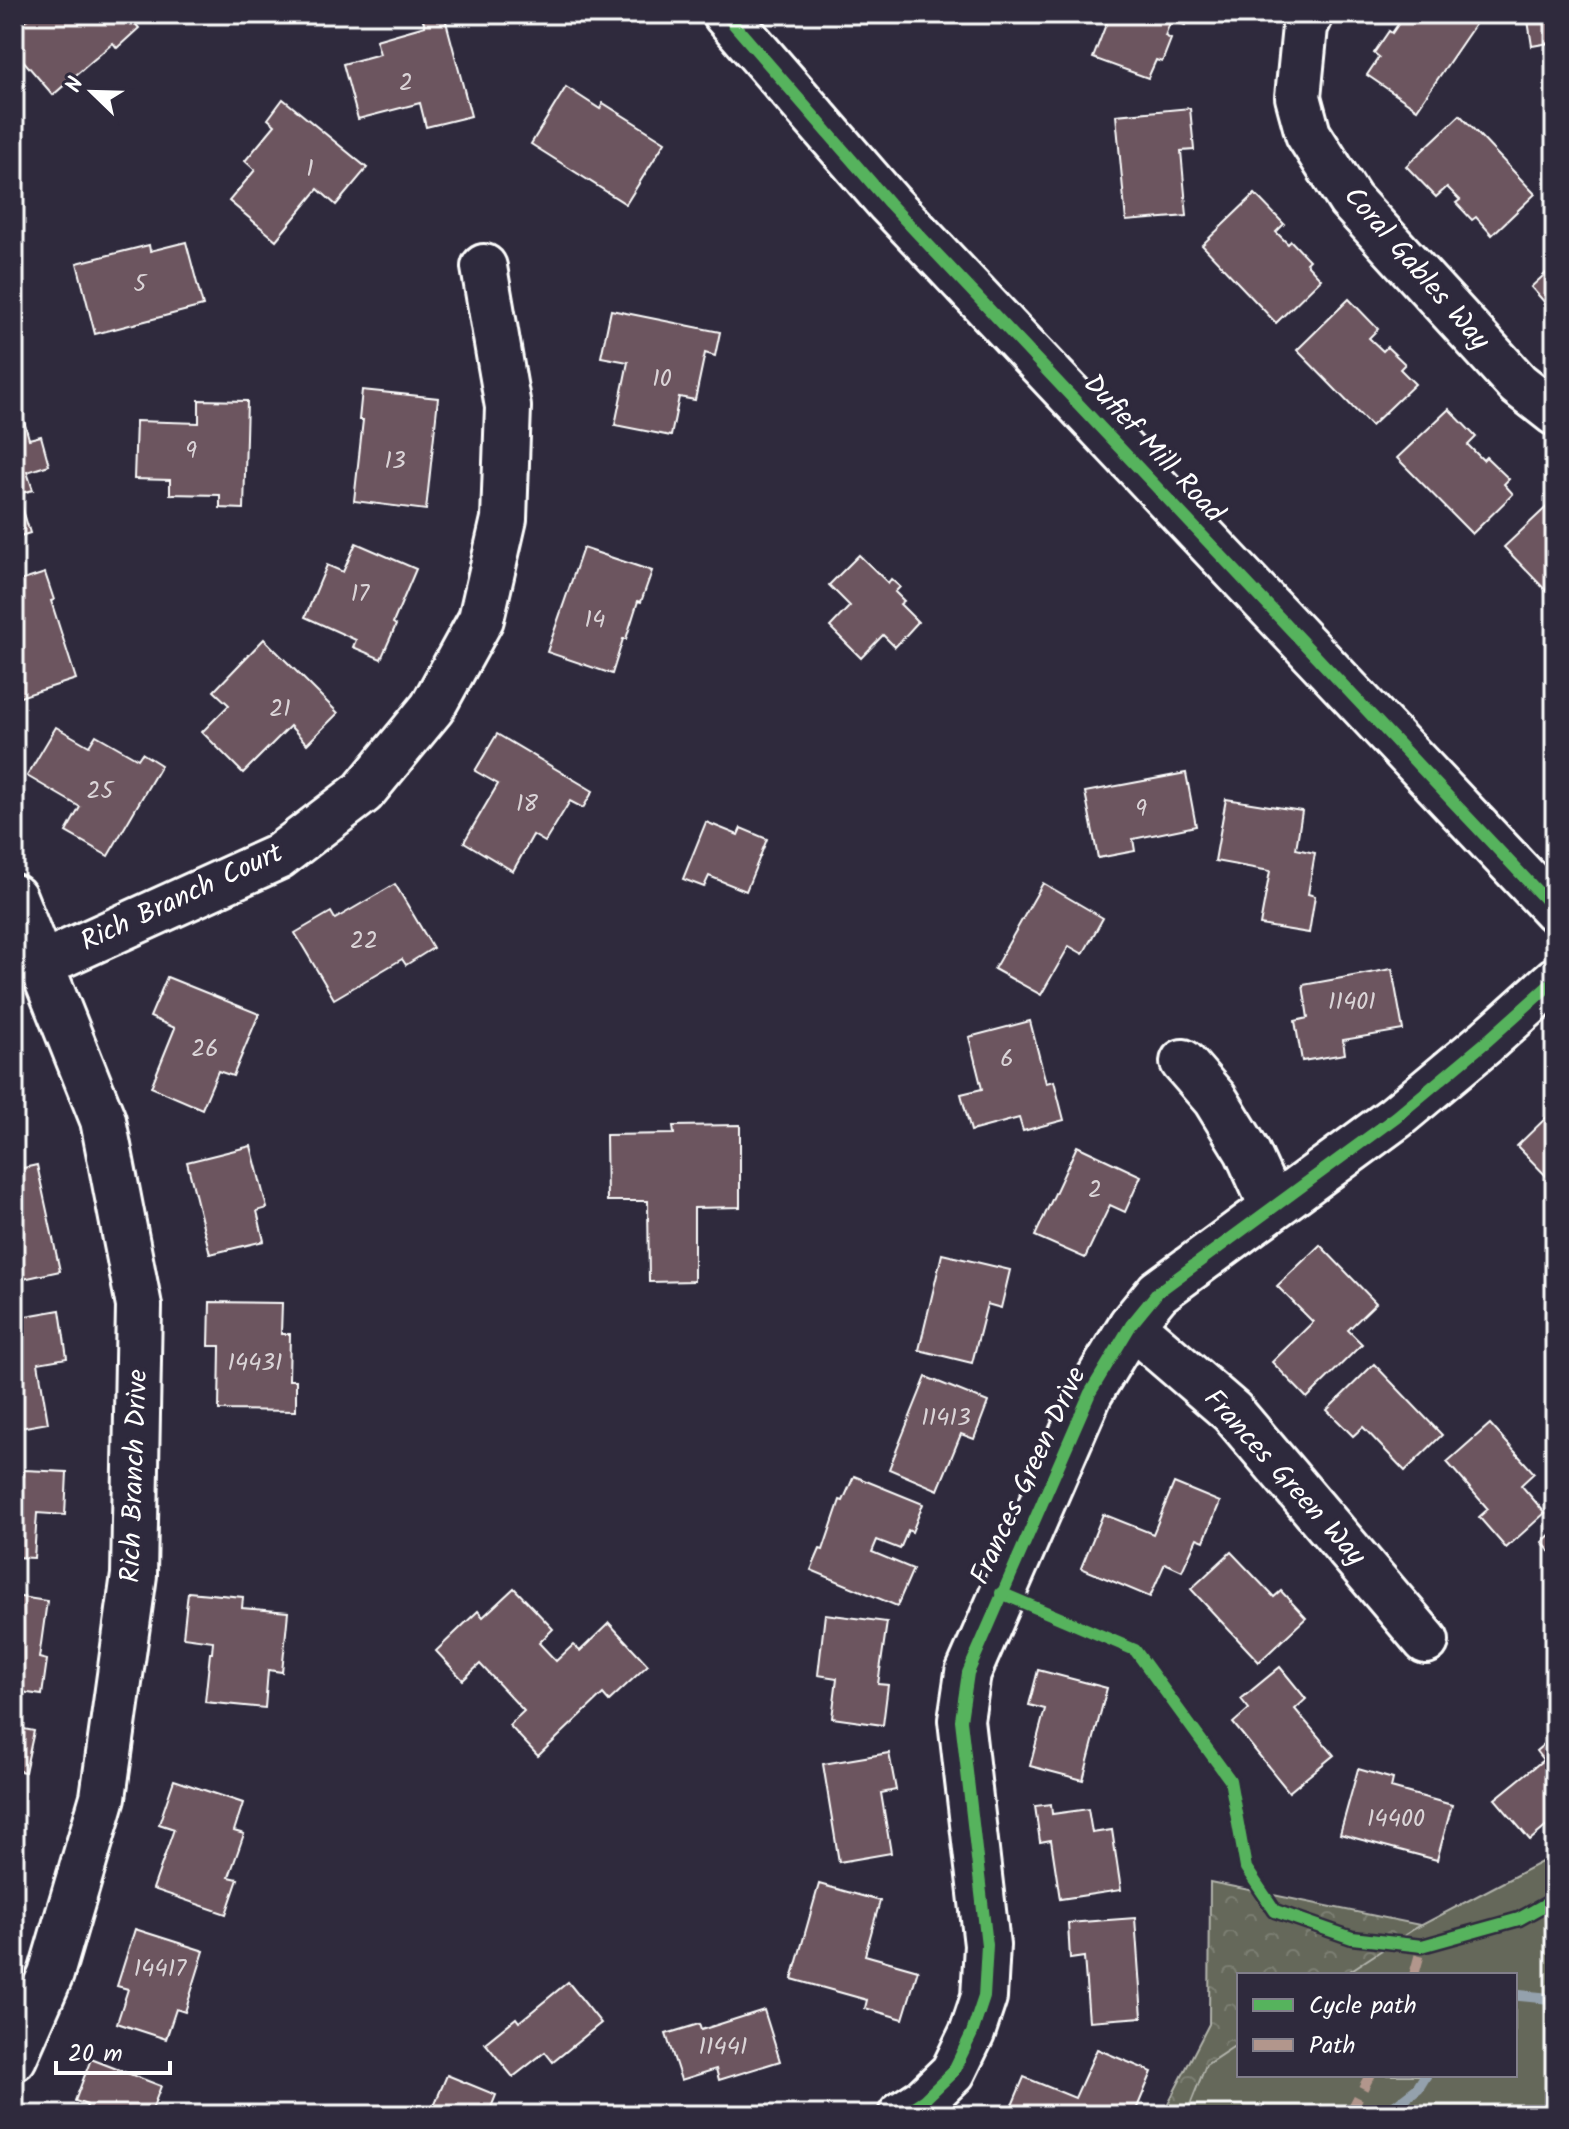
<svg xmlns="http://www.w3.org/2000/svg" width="1569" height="2129" font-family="Kalam,sans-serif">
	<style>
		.forest { fill: url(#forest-crowns); stroke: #b2b4ac; stroke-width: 2; fill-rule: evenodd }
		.park { fill: #65685a; stroke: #b2b4ac; stroke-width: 2 }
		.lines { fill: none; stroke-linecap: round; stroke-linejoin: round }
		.stream { stroke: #94a1ad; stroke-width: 11 }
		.building { fill: #6c555e; stroke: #fff; stroke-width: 2 }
		.minor-casing { stroke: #fff; stroke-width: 50 }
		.secondary-casing { stroke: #fff; stroke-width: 50 }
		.minor { stroke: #2f2a3d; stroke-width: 44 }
		.secondary { stroke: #2f2a3d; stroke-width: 44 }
		.quiet { stroke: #b2968c; stroke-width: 10; stroke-dasharray: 20 10; stroke-linecap: butt }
		.cycleway-casing { stroke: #2f2a3d; stroke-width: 17 }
		.cycleway { stroke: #56b35d; stroke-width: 12 }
		.labels { text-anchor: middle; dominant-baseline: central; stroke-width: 8; stroke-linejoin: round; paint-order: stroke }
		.number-label { font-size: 24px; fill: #dad4d7 }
		.street-label { font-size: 28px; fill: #fff; stroke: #2f2a3d }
	</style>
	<defs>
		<pattern id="forest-crowns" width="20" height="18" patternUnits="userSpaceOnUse" patternTransform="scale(2)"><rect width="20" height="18" fill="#65685a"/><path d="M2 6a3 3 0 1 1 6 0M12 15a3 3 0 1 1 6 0" fill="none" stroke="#7c7f73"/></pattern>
	</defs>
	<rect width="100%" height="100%" fill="#2f2a3d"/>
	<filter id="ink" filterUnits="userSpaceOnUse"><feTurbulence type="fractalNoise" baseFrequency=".0125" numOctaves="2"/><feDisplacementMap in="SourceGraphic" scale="16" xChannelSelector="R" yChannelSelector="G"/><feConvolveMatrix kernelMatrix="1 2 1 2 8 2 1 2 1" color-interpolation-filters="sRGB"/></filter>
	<g filter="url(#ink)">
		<path class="forest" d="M1210,1882L1508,1943L1555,2115H1162L1209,2024ZM1239,1975H1515V2075H1239Z"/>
		<polygon class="park" points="1555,1855 1555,2115 1186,2115 1206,2065 1239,2043 1239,2075 1515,2075 1515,1975 1344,1975 1414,1929"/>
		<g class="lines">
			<g class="stream">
				<polyline points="1515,1995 1555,1999"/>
				<polyline points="1383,2115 1418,2088 1426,2075"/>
			</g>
		</g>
		<g class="building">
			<polygon points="33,14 43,16 45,14 127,14 139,28 117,48 113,43 53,95 14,50 14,31"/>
			<polygon points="433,14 444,14 471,116 426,127 420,103 358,119 343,64 380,54 376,40 425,26 422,17"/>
			<polygon points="1110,14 1189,14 1185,25 1171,20 1165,36 1171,39 1162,62 1156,60 1148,78 1093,58"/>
			<polygon points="1392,14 1469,14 1478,20 1417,109 1367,75 1379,57 1374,53 1389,31 1392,33 1401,20"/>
			<polygon points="1527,14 1555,14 1555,42 1532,46"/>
			<polygon points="566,87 600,109 603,103 665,142 626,204 531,144"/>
			<polygon points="283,99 367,168 336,205 318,189 276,240 229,201 255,170 245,161 275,125 268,119"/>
			<polygon points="1190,108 1194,150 1181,151 1187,216 1126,221 1116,115"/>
			<polygon points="1460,115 1535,194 1492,235 1476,217 1472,220 1456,203 1460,200 1447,187 1436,197 1406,166"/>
			<polygon points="1255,194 1284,224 1276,232 1288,244 1291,241 1309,260 1306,263 1321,279 1276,323 1202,245"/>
			<polygon points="186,242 203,306 95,334 77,263 149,245 150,251"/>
			<polygon points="1555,265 1555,314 1531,287"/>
			<polygon points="1349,299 1378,329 1369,338 1383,351 1387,347 1405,364 1400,369 1415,384 1371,426 1297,350"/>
			<polygon points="611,310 720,332 715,356 705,353 695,400 679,397 671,436 615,425 628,362 601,357"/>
			<polygon points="362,390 438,398 426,510 354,501 363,420 359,420"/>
			<polygon points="199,400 247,401 244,509 220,508 220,495 170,494 170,480 134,479 136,421 199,423"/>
			<polygon points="1449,409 1476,437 1468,445 1483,460 1486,457 1509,479 1504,484 1513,494 1472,534 1397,458"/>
			<polygon points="24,421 29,439 41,436 49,465 27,472 33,490 18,494 30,533 14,538 14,424"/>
			<polygon points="1555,499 1555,600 1504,547"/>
			<polygon points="356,543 416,569 393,623 396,625 381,659 353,647 356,640 305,617 327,565 343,572"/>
			<polygon points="583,548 652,571 641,602 638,601 626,639 623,639 612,674 547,652"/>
			<polygon points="859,555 888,583 891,579 900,587 895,592 904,601 900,604 918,622 895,647 883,635 861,658 830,627 850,606 829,585"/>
			<polygon points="45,573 54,600 51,601 76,679 14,699 14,583"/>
			<polygon points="264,639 338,713 307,744 290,726 243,773 202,732 229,705 214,691"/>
			<polygon points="56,727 89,746 96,735 138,759 142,753 161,765 108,856 66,832 80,807 27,776"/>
			<polygon points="497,734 593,791 583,808 570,801 545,842 533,835 513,871 464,842 498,784 475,771"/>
			<polygon points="1186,773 1196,826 1133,839 1135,851 1098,858 1085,792"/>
			<polygon points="1226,799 1302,811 1296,849 1315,853 1308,894 1315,896 1309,933 1260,925 1270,871 1215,861"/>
			<polygon points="706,822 738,835 741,828 767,839 746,891 709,876 704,887 683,879"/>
			<polygon points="1043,883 1103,918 1083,954 1069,946 1041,995 994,969"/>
			<polygon points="395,884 433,948 406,965 402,959 334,999 295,933 331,912 335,919"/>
			<polygon points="1392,969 1403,1030 1343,1040 1345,1054 1302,1061 1295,1021 1308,1018 1303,985"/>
			<polygon points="167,977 259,1014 233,1076 218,1071 202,1109 151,1087 175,1028 150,1017"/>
			<polygon points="1030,1021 1046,1083 1054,1081 1064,1120 1023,1131 1019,1118 971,1131 961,1094 982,1089 969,1037"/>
			<polygon points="1555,1109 1555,1185 1517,1146"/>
			<polygon points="740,1125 740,1207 694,1208 694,1281 649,1282 648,1201 607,1201 606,1135 674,1134 673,1126"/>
			<polygon points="251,1146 267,1208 257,1211 264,1241 210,1254 187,1162"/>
			<polygon points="1077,1146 1141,1176 1125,1212 1110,1205 1085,1258 1035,1236"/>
			<polygon points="37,1165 60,1271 14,1281 14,1170"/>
			<polygon points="1320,1245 1376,1303 1348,1330 1362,1344 1307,1398 1272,1362 1313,1322 1277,1286"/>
			<polygon points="942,1254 1010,1270 1001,1308 987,1304 972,1363 919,1350"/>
			<polygon points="210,1302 282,1303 281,1334 290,1334 289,1380 296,1380 296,1411 219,1410 220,1346 209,1346"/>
			<polygon points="60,1310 67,1358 38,1363 48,1423 14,1429 14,1318"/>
			<polygon points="1374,1364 1442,1435 1405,1471 1363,1427 1353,1436 1327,1410"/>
			<polygon points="926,1377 988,1402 974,1439 961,1434 938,1490 889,1469"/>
			<polygon points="1490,1424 1534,1473 1521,1485 1545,1513 1506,1548 1479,1517 1488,1509 1447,1462"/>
			<polygon points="24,1470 67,1472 65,1515 37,1513 34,1558 14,1557 14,1476 24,1476"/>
			<polygon points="854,1476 923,1504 912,1532 908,1530 900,1549 877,1540 872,1552 913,1569 897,1606 811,1570 820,1549 823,1550 840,1500 843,1501"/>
			<polygon points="1174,1483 1220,1502 1204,1541 1197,1538 1182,1571 1165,1563 1150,1597 1081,1568 1103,1514 1153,1534"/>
			<polygon points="1555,1530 1555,1558 1542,1542"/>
			<polygon points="1231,1552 1274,1597 1281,1591 1306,1618 1259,1662 1191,1589"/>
			<polygon points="514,1588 553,1629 539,1643 556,1661 573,1645 580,1651 609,1623 648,1665 609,1701 603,1694 538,1756 509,1725 524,1711 480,1664 463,1680 436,1651 478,1611 483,1617"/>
			<polygon points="188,1592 243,1597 242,1608 288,1612 282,1672 268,1670 265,1708 205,1702 210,1653 212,1653 213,1641 183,1637"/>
			<polygon points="14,1596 47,1601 39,1658 47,1660 42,1695 14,1691"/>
			<polygon points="825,1614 887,1622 878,1684 888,1685 883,1725 832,1718 837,1678 818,1675"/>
			<polygon points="1280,1667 1306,1699 1295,1709 1334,1755 1289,1792 1233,1723 1249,1709 1241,1699"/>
			<polygon points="1038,1670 1107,1688 1083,1780 1030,1766 1045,1709 1029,1705"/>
			<polygon points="14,1727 34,1731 25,1772 14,1770"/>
			<polygon points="1555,1735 1555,1819 1530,1840 1495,1799 1543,1760 1536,1751"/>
			<polygon points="889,1753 896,1790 881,1793 891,1853 839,1862 823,1764"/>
			<polygon points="1358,1769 1393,1779 1391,1788 1452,1805 1437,1860 1340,1834"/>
			<polygon points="174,1780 243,1803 234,1831 244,1834 229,1877 238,1879 226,1914 153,1889 174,1829 159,1824"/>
			<polygon points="1051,1804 1052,1814 1088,1809 1092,1833 1112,1830 1121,1890 1060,1899 1051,1840 1040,1842 1035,1806"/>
			<polygon points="819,1884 880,1901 865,1955 918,1970 903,2019 865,2008 867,2000 792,1979"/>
			<polygon points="1135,1918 1142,2017 1089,2021 1084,1957 1070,1959 1068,1923"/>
			<polygon points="135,1929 204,1951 185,2012 176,2009 166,2039 117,2023 128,1989 117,1986"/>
			<polygon points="568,1982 601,2023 553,2062 545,2052 513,2077 485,2043 516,2018 519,2022"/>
			<polygon points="764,2010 780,2061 719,2080 716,2069 681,2080 666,2034 699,2024 701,2030"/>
			<polygon points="1097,2049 1152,2072 1134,2115 1008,2115 1024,2077 1075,2098"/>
			<polygon points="91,2059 161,2086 150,2115 84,2115 87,2105 75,2101"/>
			<polygon points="447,2075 496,2095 488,2115 430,2115"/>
		</g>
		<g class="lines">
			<defs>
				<g id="minor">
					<polyline points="1311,14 1305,27 1298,97 1308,134 1350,200 1518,384 1555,413"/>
					<polyline points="14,897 103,1120 139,1306 134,1575 103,1797 51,1974 14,2058"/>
					<polyline points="42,964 278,857 363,792 432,708 481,619 504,519 508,407 484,267"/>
					<polyline points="1183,1062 1215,1099 1247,1151 1272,1206"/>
					<polyline points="1131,1325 1232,1412 1426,1641"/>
					<polyline points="901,2115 924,2100 953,2072 972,2033 984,1997 987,1945 961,1720 968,1673 1090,1393 1131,1325 1158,1292 1396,1117 1486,1042 1555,980"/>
				</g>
				<polyline id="secondary" points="725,14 889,203 1555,910"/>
			</defs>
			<use href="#minor" class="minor-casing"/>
			<use href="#secondary" class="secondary-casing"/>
			<use href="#minor" class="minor"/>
			<use href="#secondary" class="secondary"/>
			<g class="quiet">
				<polyline points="1414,1975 1422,1946"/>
				<polyline points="1349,2115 1370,2075"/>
			</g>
			<defs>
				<g id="cycleway">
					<polyline points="725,14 889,203 1555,910"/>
					<polyline points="1001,1593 1135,1650 1230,1780 1246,1868 1275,1911 1352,1938 1422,1946 1519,1919 1555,1899"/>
					<polyline points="901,2115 924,2100 953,2072 972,2033 984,1997 987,1945 961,1720 968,1673 1090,1393 1131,1325 1158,1292 1396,1117 1486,1042 1555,980"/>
				</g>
			</defs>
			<use href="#cycleway" class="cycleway-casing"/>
			<use href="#cycleway" class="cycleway"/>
		</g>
	</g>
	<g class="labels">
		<g class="number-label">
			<text x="406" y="83">2</text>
			<text x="310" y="169">1</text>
			<text x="140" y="284">5</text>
			<text x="662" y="379">10</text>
			<text x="191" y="451">9</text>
			<text x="395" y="461">13</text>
			<text x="360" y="594">17</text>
			<text x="595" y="620">14</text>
			<text x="280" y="709">21</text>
			<text x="100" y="791">25</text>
			<text x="527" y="804">18</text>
			<text x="1141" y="809">9</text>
			<text x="364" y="941">22</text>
			<text x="1352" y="1002">11401</text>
			<text x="205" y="1049">26</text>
			<text x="1007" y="1059">6</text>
			<text x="1095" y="1190">2</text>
			<text x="255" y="1363">14431</text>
			<text x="946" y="1418">11413</text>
			<text x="1396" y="1819">14400</text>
			<text x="160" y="1969">14417</text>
			<text x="723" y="2047">11441</text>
		</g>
		<g class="street-label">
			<text transform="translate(1416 269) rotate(49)">Coral Gables Way</text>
			<text transform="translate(1153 449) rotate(47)">Dufief Mill Road</text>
			<text transform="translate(182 898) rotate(-25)">Rich Branch Court</text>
			<text transform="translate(135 1476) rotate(-88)">Rich Branch Drive</text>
			<text transform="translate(1029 1476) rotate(-65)">Frances Green Drive</text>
			<text transform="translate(1284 1478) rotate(48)">Frances Green Way</text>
		</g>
	</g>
	<rect width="1569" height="2129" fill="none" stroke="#2f2a3d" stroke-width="48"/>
	<rect x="24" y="24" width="1521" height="2081" fill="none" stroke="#fff" stroke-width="3" filter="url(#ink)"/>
	<rect x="1237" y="1973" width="280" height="104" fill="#2f2a3d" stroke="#827f8b" stroke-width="2"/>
	<rect x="1253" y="1999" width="40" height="12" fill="#56b35d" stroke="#827f8b" stroke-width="2"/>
	<text x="1309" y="2013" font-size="24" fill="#ffffff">Cycle path</text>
	<rect x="1253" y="2039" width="40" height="12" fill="#b2968c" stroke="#827f8b" stroke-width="2"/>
	<text x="1309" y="2053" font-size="24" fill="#ffffff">Path</text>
	<g transform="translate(92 92) rotate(293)" stroke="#2f2a3d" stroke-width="6" paint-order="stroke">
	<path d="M0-6L14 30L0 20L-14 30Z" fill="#ffffff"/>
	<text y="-12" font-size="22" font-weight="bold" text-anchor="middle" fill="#ffffff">N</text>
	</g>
	<path d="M56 2061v12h114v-12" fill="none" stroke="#ffffff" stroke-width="4"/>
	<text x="68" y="2061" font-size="24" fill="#ffffff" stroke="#2f2a3d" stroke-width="6" paint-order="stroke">20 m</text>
</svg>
